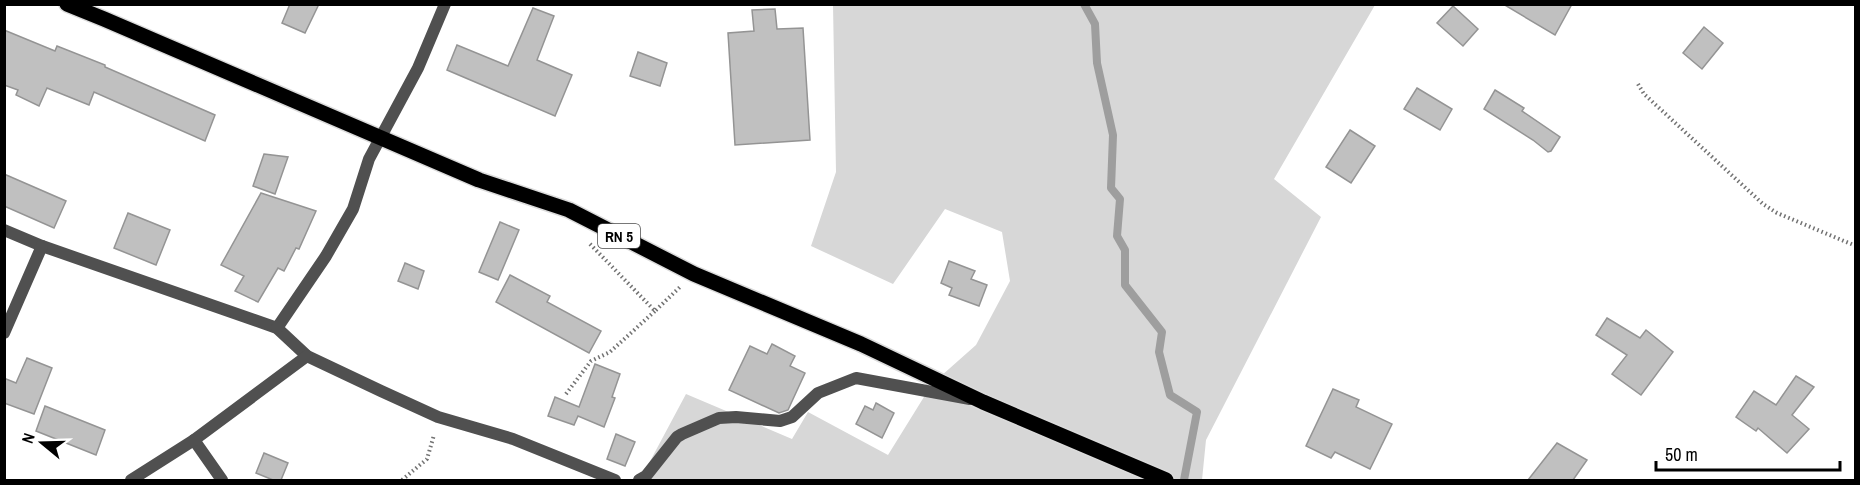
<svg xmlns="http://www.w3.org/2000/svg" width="1860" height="485" font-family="'Archivo Narrow',sans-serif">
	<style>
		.green { fill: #d7d7d7 }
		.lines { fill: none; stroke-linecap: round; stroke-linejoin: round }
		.stream { stroke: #9e9e9e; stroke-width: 8 }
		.building { fill: #c0c0c0; stroke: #949494; stroke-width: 1.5 }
		.primary-casing { stroke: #dbdbdb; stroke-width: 18 }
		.path { stroke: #727272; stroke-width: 4; stroke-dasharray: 1.5 3; stroke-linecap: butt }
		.minor { stroke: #505050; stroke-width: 12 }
		.primary { stroke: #000; stroke-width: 15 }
		.labels { text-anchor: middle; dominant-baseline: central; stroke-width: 4.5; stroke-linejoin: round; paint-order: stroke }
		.shield { fill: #fff; stroke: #4c4c4c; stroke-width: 1.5 }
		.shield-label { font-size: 15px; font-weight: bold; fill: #000 }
	</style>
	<rect width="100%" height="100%" fill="#fff"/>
	<polygon class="green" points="833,5 1375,5 1274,179 1321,217 1206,440 1202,480 640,480 686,394 792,439 808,412 888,455 932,384 976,345 1010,281 1002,232 945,209 893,284 811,246 836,172"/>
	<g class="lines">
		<polyline class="stream" points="1084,4 1095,24 1097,63 1113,135 1111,188 1120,199 1117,236 1125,250 1125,285 1162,332 1159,352 1170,395 1197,412 1184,480"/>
	</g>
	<g class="building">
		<polygon points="290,4 319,4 305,33 282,23"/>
		<polygon points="1503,4 1572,4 1555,35"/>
		<polygon points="1453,6 1478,29 1463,46 1437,23"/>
		<polygon points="533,8 554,16 537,60 572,75 555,116 447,70 457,45 508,66"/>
		<polygon points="775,9 777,29 803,28 810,140 735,145 728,33 754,31 752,10"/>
		<polygon points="1704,27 1723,43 1702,69 1683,53"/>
		<polygon points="4,30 55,51 57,46 105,65 105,67 215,115 205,141 94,92 89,105 47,88 39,106 16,95 18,90 4,85"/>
		<polygon points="638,52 667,63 660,86 630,76"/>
		<polygon points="1417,88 1452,109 1440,130 1404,109"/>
		<polygon points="1495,90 1524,108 1522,111 1560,137 1551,151 1548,152 1533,140 1484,109"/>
		<polygon points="1350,130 1375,146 1351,183 1326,167"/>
		<polygon points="264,154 288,157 275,194 253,186"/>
		<polygon points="4,174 66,201 54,228 4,206"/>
		<polygon points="261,193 316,211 299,249 296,248 284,271 278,268 258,302 235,291 244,276 221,265"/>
		<polygon points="128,213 170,230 156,265 114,248"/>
		<polygon points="500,222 519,230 498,280 479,272"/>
		<polygon points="949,261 975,271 971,279 987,285 979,306 949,295 952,288 941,283"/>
		<polygon points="405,263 424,271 418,289 398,281"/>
		<polygon points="510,275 550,296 547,302 601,331 589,353 496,302"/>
		<polygon points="1607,318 1640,338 1646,330 1673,352 1641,395 1612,374 1627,355 1596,335"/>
		<polygon points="772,344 795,356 790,366 805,373 788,410 779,413 729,390 750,346 767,354"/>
		<polygon points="27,358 52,368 34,414 4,403 4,378 16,383"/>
		<polygon points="595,364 620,374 612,397 615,398 604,427 578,416 574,425 548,416 555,397 579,407"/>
		<polygon points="1796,376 1814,387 1792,415 1809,429 1787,453 1758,428 1756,431 1736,417 1754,391 1776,405"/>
		<polygon points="1333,389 1359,400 1356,407 1392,424 1370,469 1335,452 1331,458 1306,446"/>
		<polygon points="876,403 894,413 882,438 856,424 865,406 873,410"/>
		<polygon points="45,406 105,430 96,455 36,431"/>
		<polygon points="616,434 635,442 625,466 607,459"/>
		<polygon points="1557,443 1587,460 1573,480 1528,480"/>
		<polygon points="264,453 288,463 281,480 273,480 256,473"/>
	</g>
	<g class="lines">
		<defs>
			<polyline id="primary" points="67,4 104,19 479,180 569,210 694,274 861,344 983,402 1166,480"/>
		</defs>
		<use href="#primary" class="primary-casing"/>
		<g class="path">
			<polyline points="1638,84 1644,94 1763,204 1777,213 1856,246"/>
			<polyline points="590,244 655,311 680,287"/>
			<polyline points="566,394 591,361 610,352 655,311"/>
			<polyline points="402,480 427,459 434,435"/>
		</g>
		<g class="minor">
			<polyline points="4,230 42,246 277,328 307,356 381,391 438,417 513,439 615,480"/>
			<polyline points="277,328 326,256 353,209 369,159 418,68 445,4"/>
			<polyline points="4,333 42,246"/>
			<polyline points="194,440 222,480"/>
			<polyline points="131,480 194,440 307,356"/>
			<polyline points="639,480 646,476 677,437 682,434 719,418 736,417 780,421 792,417 818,393 856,378 970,399"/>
		</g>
		<use href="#primary" class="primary"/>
	</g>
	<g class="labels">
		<rect class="shield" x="598" y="224" width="42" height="24" rx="4.5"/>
		<g class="shield-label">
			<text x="619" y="236">RN 5</text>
		</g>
	</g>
	<rect width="1860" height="485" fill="none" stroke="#000000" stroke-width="12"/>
	<g transform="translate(42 443) rotate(289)" stroke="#ffffff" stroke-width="4.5" paint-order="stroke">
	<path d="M0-4.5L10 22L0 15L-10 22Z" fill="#000000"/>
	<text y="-9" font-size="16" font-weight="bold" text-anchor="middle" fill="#000000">N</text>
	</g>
	<path d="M1656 461v9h184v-9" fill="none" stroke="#000000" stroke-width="3"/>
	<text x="1665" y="461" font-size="18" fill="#000000" stroke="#ffffff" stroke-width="4.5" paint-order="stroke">50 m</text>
</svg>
